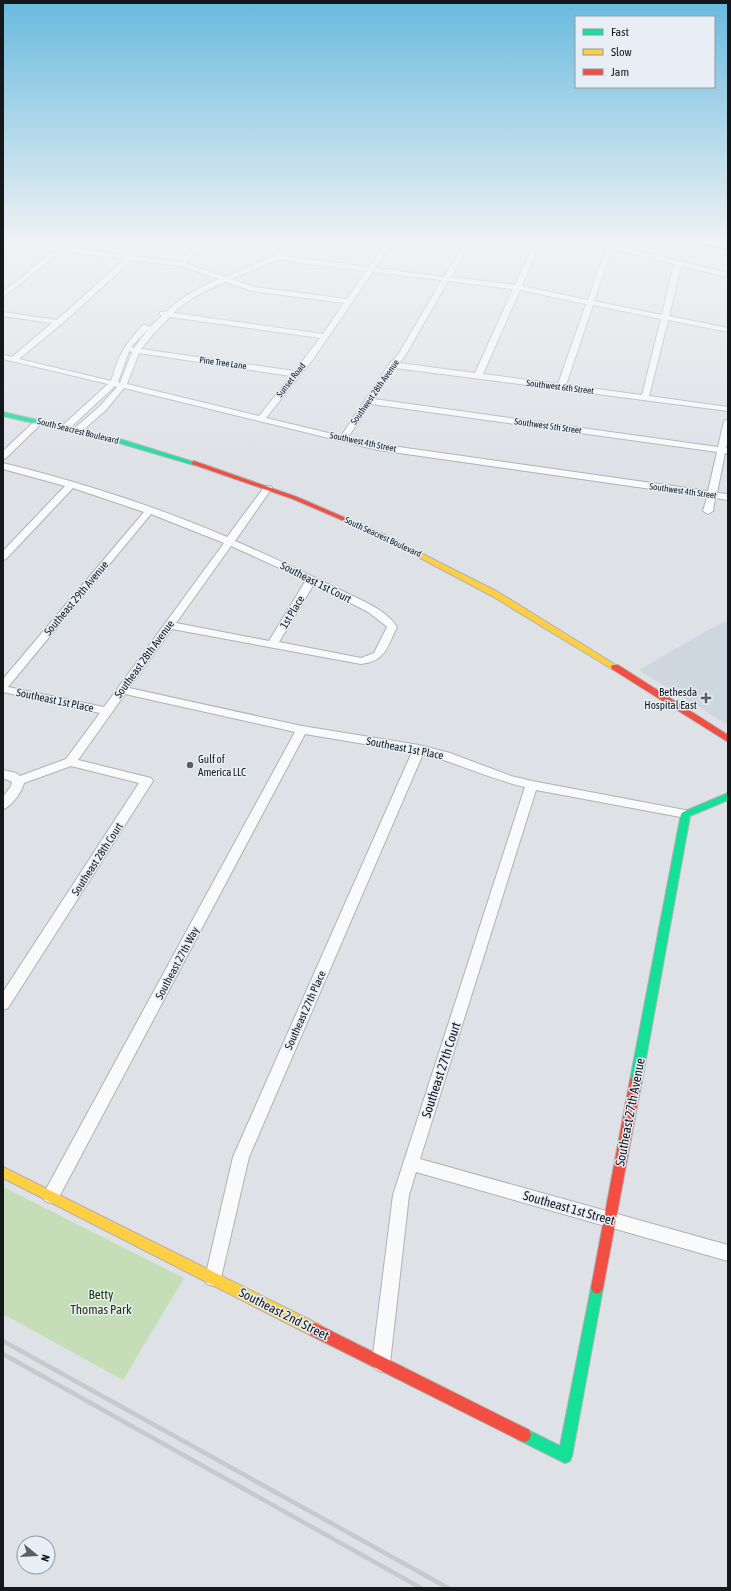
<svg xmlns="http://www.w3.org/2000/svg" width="731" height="1591" font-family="'Asap Condensed',sans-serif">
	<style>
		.built { fill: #ced6e0 }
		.green { fill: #c6deb7 }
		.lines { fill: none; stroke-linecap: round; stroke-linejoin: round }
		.street-casing { stroke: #afb1b4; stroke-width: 2 }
		.fast-casing { stroke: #afb1b4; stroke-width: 2 }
		.slow-casing { stroke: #afb1b4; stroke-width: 2 }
		.jam-casing { stroke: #afb1b4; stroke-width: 2 }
		.street { fill: #fafafb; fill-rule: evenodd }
		.fast { fill: #16e098; fill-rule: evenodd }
		.slow { fill: #ffcf43; fill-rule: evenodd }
		.jam { fill: #f24e42; fill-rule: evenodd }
		.rail { stroke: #c8c9cb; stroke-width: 4.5 }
		.poi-dot { fill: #5b5e62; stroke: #e7eef6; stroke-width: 1.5 }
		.labels { text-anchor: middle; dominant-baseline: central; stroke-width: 3; stroke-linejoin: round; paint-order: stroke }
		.far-street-label { font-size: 9px; fill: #15181b; stroke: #e7eef6 }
		.street-label { font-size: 11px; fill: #15181b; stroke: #e7eef6 }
		.poi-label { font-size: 11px; fill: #15181b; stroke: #e7eef6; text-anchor: end }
		.near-street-label { font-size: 13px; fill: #15181b; stroke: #e7eef6 }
		.near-park-label { font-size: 13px; fill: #213c00; stroke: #e7eef6 }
	</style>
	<rect width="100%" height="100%" fill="#dee1e6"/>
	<polygon class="built" points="728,622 728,725 639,670 719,624"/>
	<polygon class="green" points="3,1187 184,1278 123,1380 3,1314"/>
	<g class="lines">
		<defs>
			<g id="street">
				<path d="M3,242H19L179,262L198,242H205L186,263L225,277L275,256L273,253L274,252L281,253L305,242H313L285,256L369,267L387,242H393L375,268L444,277L465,242H471L451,277L515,285L535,242H541L522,286L588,300L606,248L588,243L587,242L610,244L728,273V277L681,266L669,316L728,328V332L668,320L649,396L728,407V411L395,368L374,399L718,447L724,421L728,419V440L726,448H728V454L725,453L717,493L728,494V500L715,498L713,511L708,514L703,511L707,497L378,450L124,388L106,410L81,432H75L74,430L75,428L100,406L117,387L115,386L69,429H63L62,427L63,425L108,384L3,359V355L12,357L52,323L3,316V312L57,320L125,259L62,251L3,297V292L55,250L5,244ZM612,249L674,264L662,315L594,301ZM280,259L301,263L366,271L347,299L254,287L231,279ZM132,260L181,266L219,279C198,288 183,296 166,312H160L159,314L162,316L149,328L134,348L131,347L150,327L146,325H143C123,347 120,353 111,381L19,359L65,321ZM373,272L442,280L398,355L390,363L341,436L266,418L313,359ZM448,281L513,289L475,373L399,363L405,356ZM226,282L253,291L344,303L323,334L173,313C189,298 206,290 226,282ZM520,290L586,304L558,384L483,374ZM593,305L661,319L642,395L566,385ZM170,317L320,338L295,371L141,349L155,332ZM129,351L132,352L120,383L118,382ZM139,353L291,376L259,416L127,384ZM371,404L717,452L708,491L378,444L348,437Z"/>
				<polygon points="37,419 40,419 44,421 6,458 3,459 3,451"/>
				<path d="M3,463C80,482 155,506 227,537L265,486H271L272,488L235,541C270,556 304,572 338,589C358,599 385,608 397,627C387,647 386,661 361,664L172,629L129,688L302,726L419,745L450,753L511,776L532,781L690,811L692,814L690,817L686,818L536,790L420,1159L728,1245V1261L416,1172L409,1195L390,1363L387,1369L381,1372L375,1369L372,1363L393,1195L525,787C490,779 458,763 423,754L249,1157L221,1278L219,1284L213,1286L207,1284L205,1278L233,1157L412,752L305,734L57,1201L51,1203L45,1201L43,1196L45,1191L295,732L125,694L78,760L147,777L151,778L153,781L8,1008L3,1010V992L139,783L71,766L24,783C22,792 11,807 3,809V797L11,786L12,782L3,778V770L16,773L20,776L66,759L100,713L3,692V679L144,512L73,488L6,559L3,560V551L65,486L3,469ZM151,514L224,543L104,707L8,687ZM231,546L306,580L269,641L176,623ZM314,584L368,612L385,625L387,627L374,653L361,658L279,642Z"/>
			</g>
			<g id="fast">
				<polygon points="3,412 123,440 197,463 194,465 119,443 3,416"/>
				<polygon points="728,793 728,800 690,816 642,1080 640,1083 636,1085 632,1083 630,1080 681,814 683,812"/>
				<polygon points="597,1282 601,1284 603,1288 572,1456 570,1461 565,1463 519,1440 517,1435 519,1430 524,1428 560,1446 591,1288 593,1284"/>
			</g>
			<g id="slow">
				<polygon points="381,533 498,592 619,667 618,669 612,669 492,596 379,536 377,535"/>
				<polygon points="3,1167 320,1325 322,1330 320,1335 315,1337 310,1335 3,1178"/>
			</g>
			<g id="jam">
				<polygon points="692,242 699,242 728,249 728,251"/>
				<polygon points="194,461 297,497 385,535 381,537 379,536 293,499 192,464 192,462"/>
				<polygon points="612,665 618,665 728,735 728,742 612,669 611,667"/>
				<polygon points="636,1075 640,1077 642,1080 603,1288 601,1292 597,1294 593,1292 591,1288 630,1080 632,1077"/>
				<polygon points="315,1323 529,1430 531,1435 529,1440 524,1442 519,1440 310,1335 308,1330 310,1325"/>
			</g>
		</defs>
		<use href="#street" class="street-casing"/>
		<use href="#fast" class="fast-casing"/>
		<use href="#slow" class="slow-casing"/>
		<use href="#jam" class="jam-casing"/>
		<use href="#street" class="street"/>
		<use href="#fast" class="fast"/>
		<use href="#slow" class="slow"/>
		<use href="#jam" class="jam"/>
		<g class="rail">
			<polyline points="3,1341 448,1588"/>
			<polyline points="3,1354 421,1588"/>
		</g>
	</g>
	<linearGradient id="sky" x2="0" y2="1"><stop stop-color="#68bade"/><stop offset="0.52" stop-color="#f0f2f4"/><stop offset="1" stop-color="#f0f2f4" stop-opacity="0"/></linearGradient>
	<rect width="731" height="465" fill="url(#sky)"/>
	<g class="poi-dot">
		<path d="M704 692h4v4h4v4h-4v4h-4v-4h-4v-4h4z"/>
		<circle cx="190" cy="765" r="4"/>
	</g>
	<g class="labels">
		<g class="far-street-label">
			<text transform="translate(223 363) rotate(8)">Pine Tree Lane</text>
			<text transform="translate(291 380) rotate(-52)">Sunset Road</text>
			<text transform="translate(560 387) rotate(7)">Southwest 6th Street</text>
			<text transform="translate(375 392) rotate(-55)">Southwest 28th Avenue</text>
			<text transform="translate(548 426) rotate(8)">Southwest 5th Street</text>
			<text transform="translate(78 431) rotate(14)">South Seacrest Boulevard</text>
			<text transform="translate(363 442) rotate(12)">Southwest 4th Street</text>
			<text transform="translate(683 491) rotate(8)">Southwest 4th Street</text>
			<text transform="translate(383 537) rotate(25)">South Seacrest Boulevard</text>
		</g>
		<g class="street-label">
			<text transform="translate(316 582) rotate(27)">Southeast 1st Court</text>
			<text transform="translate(76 598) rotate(-50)">Southeast 29th Avenue</text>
			<text transform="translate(292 612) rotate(-59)">1st Place</text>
			<text transform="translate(144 659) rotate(-54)">Southeast 28th Avenue</text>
			<text transform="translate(55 700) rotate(12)">Southeast 1st Place</text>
			<text transform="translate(405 748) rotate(11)">Southeast 1st Place</text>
			<text transform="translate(97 859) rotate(-57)">Southeast 28th Court</text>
			<text transform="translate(177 963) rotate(-62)">Southeast 27th Way</text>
			<text transform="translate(305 1010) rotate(-66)">Southeast 27th Place</text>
		</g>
		<g class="poi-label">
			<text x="697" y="692">Bethesda<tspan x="697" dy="13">Hospital East</tspan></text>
			<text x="198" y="759" text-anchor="start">Gulf of<tspan x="198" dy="13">America LLC</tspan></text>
		</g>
		<g class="near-street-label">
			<text transform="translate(441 1070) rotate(-72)">Southeast 27th Court</text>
			<text transform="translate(630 1112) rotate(-79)">Southeast 27th Avenue</text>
			<text transform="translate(569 1208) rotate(16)">Southeast 1st Street</text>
			<text transform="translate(284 1314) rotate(27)">Southeast 2nd Street</text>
		</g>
		<g class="near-park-label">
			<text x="101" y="1294">Betty<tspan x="101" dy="15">Thomas Park</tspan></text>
		</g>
	</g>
	<rect width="731" height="1591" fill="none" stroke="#15181b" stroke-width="8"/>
	<rect x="575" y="16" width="140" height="72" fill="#e7eef6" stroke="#93989e"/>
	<rect x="583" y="29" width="20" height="6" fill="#16e098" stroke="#93989e"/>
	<text x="611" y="36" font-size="12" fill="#15181b">Fast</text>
	<rect x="583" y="49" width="20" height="6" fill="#ffcf43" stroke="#93989e"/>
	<text x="611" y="56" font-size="12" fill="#15181b">Slow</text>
	<rect x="583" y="69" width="20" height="6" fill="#f24e42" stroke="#93989e"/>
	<text x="611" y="76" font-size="12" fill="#15181b">Jam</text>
	<g transform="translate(36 1555) rotate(108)"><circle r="19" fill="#e7eef6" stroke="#93989e"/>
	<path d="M0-3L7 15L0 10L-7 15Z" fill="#5b5e62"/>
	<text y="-6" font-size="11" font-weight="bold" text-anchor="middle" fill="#15181b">N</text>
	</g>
</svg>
